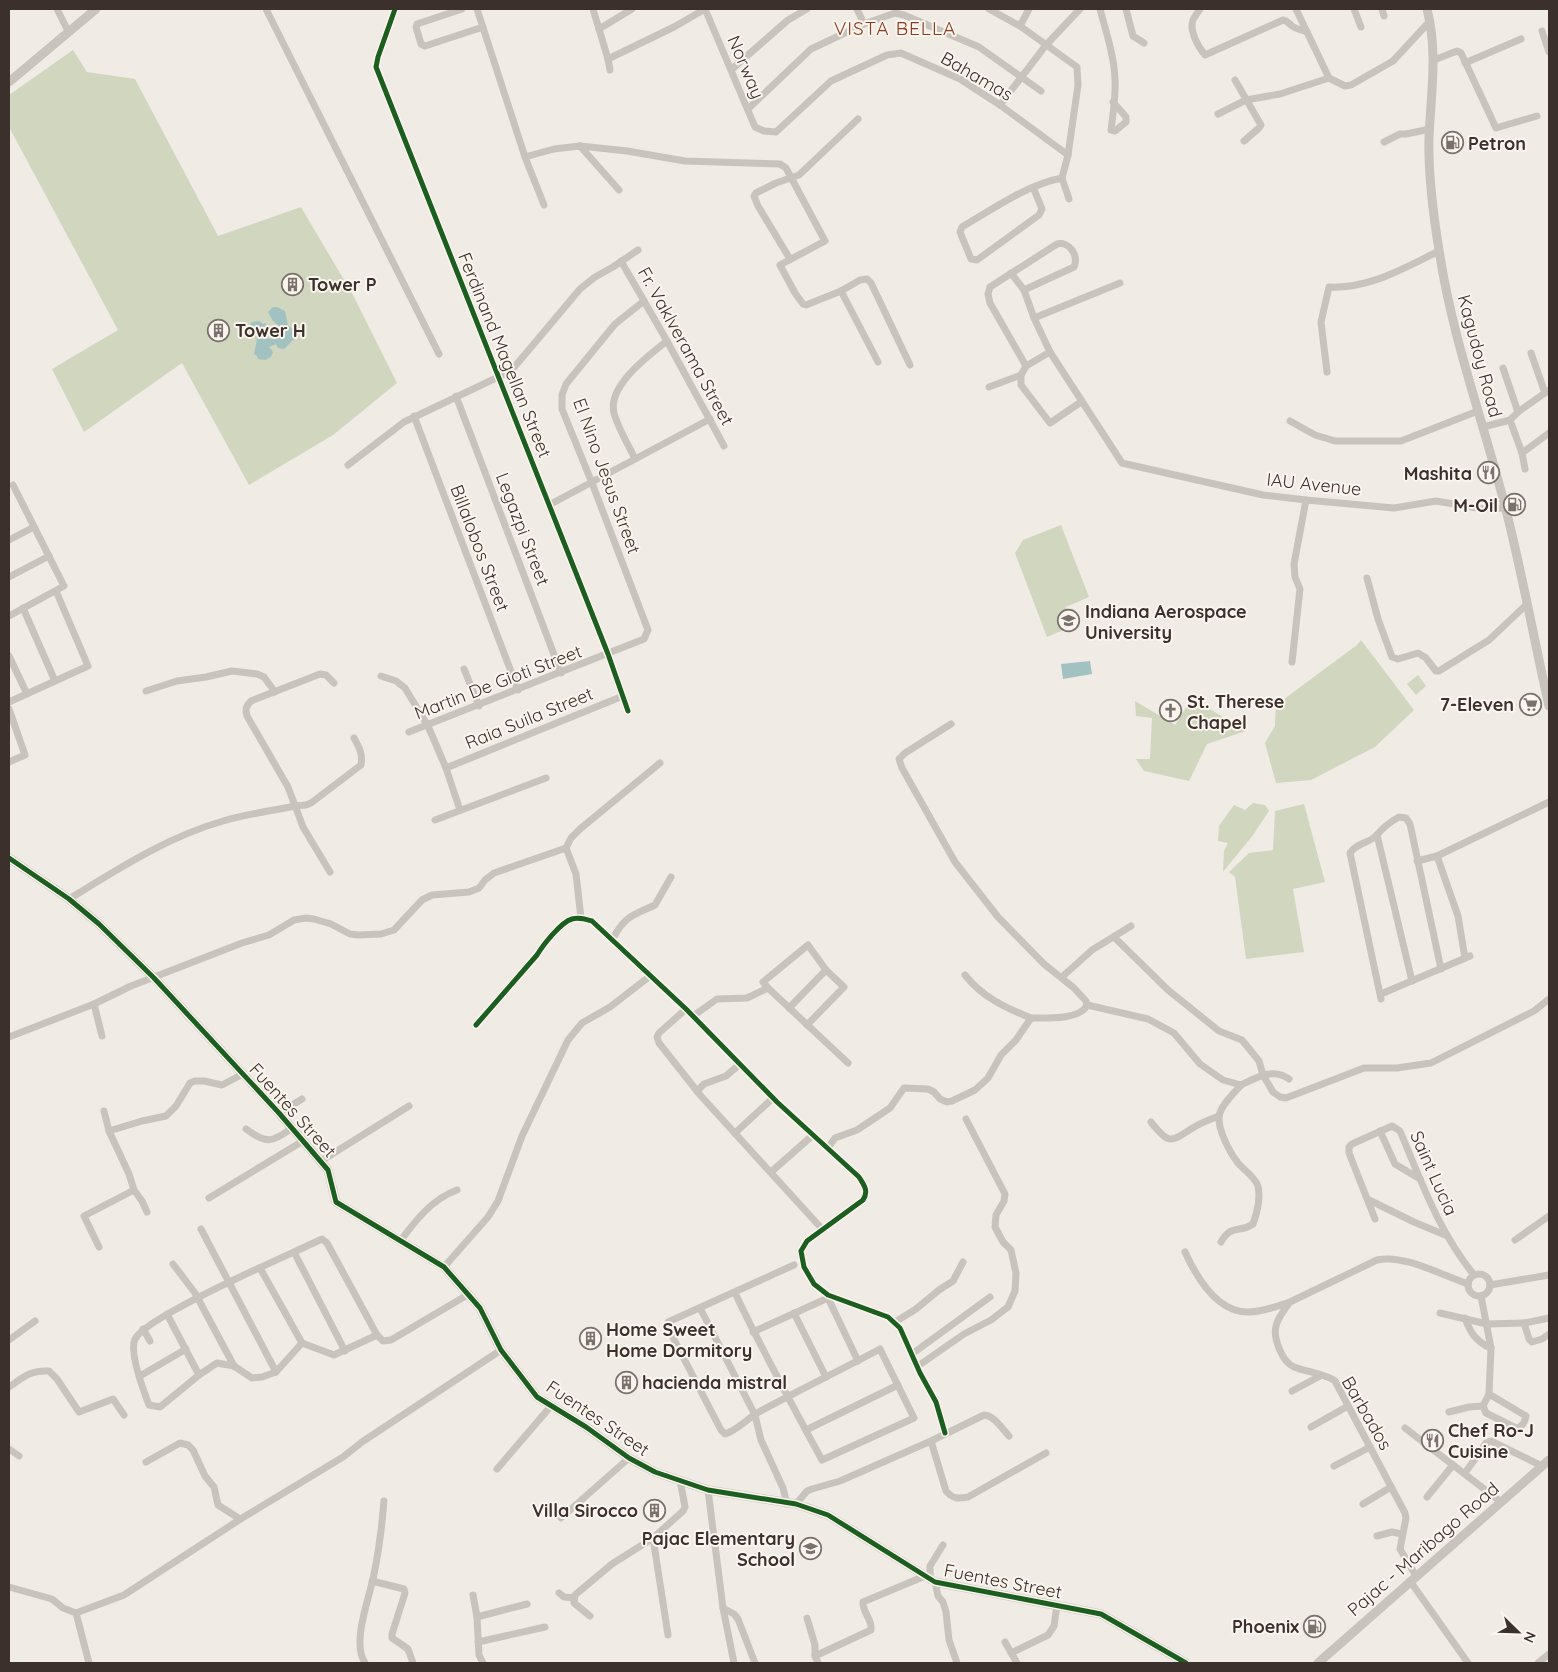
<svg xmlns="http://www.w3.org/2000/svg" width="1558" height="1672" font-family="Quicksand,sans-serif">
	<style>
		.green { fill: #d1d6bf }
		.water { fill: #a1c2c1 }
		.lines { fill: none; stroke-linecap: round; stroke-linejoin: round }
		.minor { stroke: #c9c3be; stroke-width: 7 }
		.tertiary { stroke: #c9c3be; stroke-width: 9 }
		.cycleway-casing { stroke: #fbf5ee; stroke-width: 8 }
		.cycleway { stroke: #1b5e20; stroke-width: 5 }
		.labels { text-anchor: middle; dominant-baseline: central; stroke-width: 4; stroke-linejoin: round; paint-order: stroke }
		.street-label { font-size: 18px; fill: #3b302b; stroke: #fbf5ee }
		.poi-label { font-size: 18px; font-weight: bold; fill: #3b302b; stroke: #fbf5ee; text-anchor: start }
		.neighbourhood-label { font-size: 19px; letter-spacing: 1px; fill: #8c3b22; stroke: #fbf5ee }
	</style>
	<rect width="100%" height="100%" fill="#f0ebe5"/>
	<g class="green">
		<polygon points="73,50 87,72 135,79 218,236 301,207 354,297 397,383 333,435 249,485 182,363 84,432 52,369 118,330 9,127 9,95"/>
		<polygon points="1061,525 1089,597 1066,607 1073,626 1047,637 1015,553 1023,540"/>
		<polygon points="1361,640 1414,710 1375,747 1311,780 1276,783 1265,743 1275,726 1276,705 1357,645"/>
		<polygon points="1418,675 1426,686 1416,695 1407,684"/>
		<polygon points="1187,695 1246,731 1207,744 1189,781 1144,771 1136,759 1150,759 1152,718 1136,716 1135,701 1175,725 1190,701 1185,698"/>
		<polygon points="1253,803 1265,805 1269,811 1253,835 1223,872 1224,851 1228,843 1218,841 1219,826 1234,805 1245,810"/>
		<polygon points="1304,804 1325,882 1293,889 1304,952 1246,959 1235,877 1229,872 1249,853 1273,850 1275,811"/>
	</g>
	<g class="water">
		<polygon points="273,307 277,307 285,311 288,325 296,332 297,336 284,349 278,348 276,344 269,347 273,352 271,357 265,360 258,359 257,356 254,354 257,339 252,331 248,332 248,327 252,322 259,321 263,324 265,323 267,326 263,328 262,333 264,336 270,339 278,336 280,327 273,321 268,312"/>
		<polygon points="1090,661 1092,674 1063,679 1061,664"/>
	</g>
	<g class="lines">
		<g class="minor">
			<polyline points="57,9 68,31"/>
			<polyline points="266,9 439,354"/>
			<polyline points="395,9 378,57 376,67 608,654 628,711"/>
			<polyline points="462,9 417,24 416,27 421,44 425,46 483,27"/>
			<polyline points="477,9 525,157 544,205"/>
			<polyline points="593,9 608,59 610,70"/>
			<polyline points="705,9 755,127 764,131 776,132 831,81 887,55 901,53 960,79 1000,105 1068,155"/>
			<polyline points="857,9 864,24"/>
			<polyline points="989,9 1020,26 1077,67 1078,85 1068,155 1062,178 1069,199"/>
			<path d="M1100,9C1106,32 1114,55 1115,79C1116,95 1113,114 1111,130L1115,131L1126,122V117L1113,102"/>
			<polyline points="1126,9 1133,36 1144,43"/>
			<path d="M1200,9C1198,12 1195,16 1193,20C1189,30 1198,47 1205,55L1283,20C1288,21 1288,23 1292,26C1296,29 1302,30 1307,32"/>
			<polyline points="1296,9 1329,78 1345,86 1351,85 1393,61 1430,21"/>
			<polyline points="1354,9 1361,27"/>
			<polyline points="1382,9 1384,16"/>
			<polyline points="1020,26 1029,9"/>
			<polyline points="599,29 632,9"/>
			<polyline points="1542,31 1549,52"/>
			<polyline points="608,59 674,27 705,9"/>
			<polyline points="1434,60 1457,51 1461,53 1496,128 1537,116"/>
			<polyline points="1465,63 1521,39"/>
			<polyline points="732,69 788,20 807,9"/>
			<polyline points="1235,80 1261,125 1259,128 1244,141"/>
			<polyline points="1000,105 1046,45 1080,9"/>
			<polyline points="748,109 811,49 864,24 895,13 904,15 979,47 1041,91"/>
			<polyline points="1218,114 1246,100 1280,94 1329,78"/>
			<polyline points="1384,142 1400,134 1406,134 1430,129"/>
			<polyline points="580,146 619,190"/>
			<polyline points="525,157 554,149 580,146 627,151 685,161 780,164 786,168 825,241 780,265 795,293 803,304 806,305 841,291 878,362"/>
			<path d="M1033,187L1042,209L1039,215L977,260L971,259L960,232L962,227C993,209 1026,185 1062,178"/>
			<polyline points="790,259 758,206 754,196 756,193 776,183 799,175 858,119"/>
			<polyline points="621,261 667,341 724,446"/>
			<polyline points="1011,273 1024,290 1034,318 1050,352 1122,463 1263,495 1306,500 1394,508 1436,501 1483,509 1505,508"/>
			<path d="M1024,290L1074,267C1079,255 1069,241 1057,244L990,287L988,294L990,303L1026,366"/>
			<polyline points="841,291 860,280 867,279 871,283 910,365"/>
			<polyline points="1034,318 1120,283"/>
			<polyline points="1050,352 1026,366 1021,375 1021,385 1050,423 1081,402"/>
			<polyline points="1531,353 1545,393"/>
			<polyline points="1503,368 1518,412"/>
			<path d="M1327,372L1321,322L1329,287C1369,289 1404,268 1439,251"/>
			<polyline points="989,387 1021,375"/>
			<polyline points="456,396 561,673"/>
			<polyline points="414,416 518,690"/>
			<polyline points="1510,420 1522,453 1525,469"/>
			<polyline points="1290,421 1315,435 1335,441 1401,441 1478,411"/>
			<polyline points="1483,427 1510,420 1518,412 1549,390"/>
			<polyline points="1522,453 1549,433"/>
			<path d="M635,459C629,446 617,426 614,413C607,386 649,355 667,341"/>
			<polyline points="348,465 404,422 511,371 580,289 595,277 613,267 638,250"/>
			<polyline points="549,505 710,419"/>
			<polyline points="9,540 34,527"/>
			<polyline points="9,577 49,556"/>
			<polyline points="1367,578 1378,619 1392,657 1398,659 1418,653 1426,658 1436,671 1439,671 1489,640 1526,605"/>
			<polyline points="23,608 55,681"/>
			<polyline points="9,616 64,586 13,485"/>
			<polyline points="9,656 27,694"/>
			<polyline points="1292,662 1300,589 1295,577 1294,564 1306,500"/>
			<polyline points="464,669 479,706"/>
			<polyline points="381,676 396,681 405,688 428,726 446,768 460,810"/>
			<polyline points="146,691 177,681 206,677 232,671 257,674 264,677 275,692"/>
			<polyline points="9,702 88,666 56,591"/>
			<polyline points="9,709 25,755 9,762"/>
			<path d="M951,724L905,753L899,759L902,768L955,862L998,917L1044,964L1074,988L1086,1001L1087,1005L1148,1019L1174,1033L1200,1064L1223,1080L1241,1085C1256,1078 1273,1067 1289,1079"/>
			<polyline points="409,732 644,639 648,630 592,483 562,409 562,395 566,384 615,324 644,301"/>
			<polyline points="446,768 623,696"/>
			<polyline points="435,820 546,778"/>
			<polyline points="1377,835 1412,981"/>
			<polyline points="1437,856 1458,916 1465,958"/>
			<polyline points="1417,861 1437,856 1549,802"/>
			<path d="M330,872L303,827L288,787L247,716C245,709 246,706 251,701L320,674L326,675L334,683"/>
			<path d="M69,899C118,869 167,837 223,821C246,814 271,811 295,806L306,805L311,803L361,765C363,754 359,747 354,738"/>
			<polyline points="581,918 576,874 566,848 571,838 580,829 660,763"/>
			<polyline points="1114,937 1168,990 1219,1031 1242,1040 1259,1061 1263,1075 1273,1092 1280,1097 1286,1098 1364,1068 1397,1068 1431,1063 1534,1011 1549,999"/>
			<path d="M612,940C625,916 631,916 655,905L671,877"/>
			<path d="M965,975C982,997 1006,1008 1031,1018"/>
			<polyline points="1062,977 1092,950 1131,926"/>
			<polyline points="768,988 763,982 808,945 826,970"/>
			<polyline points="1381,994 1470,956"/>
			<path d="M1381,999L1350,853C1356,843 1370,843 1377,835C1383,827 1390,822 1399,817L1406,818L1410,824L1441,969"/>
			<polyline points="94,1004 102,1036"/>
			<polyline points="789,1008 826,970 844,987 807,1025"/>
			<polyline points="686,1009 659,1033 657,1037 659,1043 701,1096 823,1230"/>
			<polyline points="693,1016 717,999 747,998 768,988 848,1063"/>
			<path d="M476,1025L537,955C543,945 561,922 572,919C579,917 585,919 592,921L686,1009L777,1102L859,1177C864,1185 869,1191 863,1200L807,1241L801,1251L804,1267L814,1284L828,1295L888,1317L900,1328L920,1373L936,1402L945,1433"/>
			<polyline points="9,1037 94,1004 131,986 242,943 269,935 294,920 306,918 314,919 331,924 350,934 358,935 381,934 394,930 422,900 432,895 469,892 479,888 485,880 494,873 566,848"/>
			<polyline points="697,1091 704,1084 726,1076 740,1064"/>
			<polyline points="104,1111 109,1131 129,1174 134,1190 142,1201 147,1212"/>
			<polyline points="279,1113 302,1099"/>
			<path d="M1151,1122C1171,1148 1172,1140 1196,1126C1203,1122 1211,1119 1219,1116"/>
			<path d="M246,1129C266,1144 272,1143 292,1128"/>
			<polyline points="109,1131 142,1121 166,1116 176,1106 190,1083 195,1081 204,1081 222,1085 243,1074"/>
			<polyline points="1380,1131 1395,1164 1420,1179"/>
			<polyline points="735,1133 773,1098"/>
			<path d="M828,1148L835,1138L857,1130L890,1108L904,1088L928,1089L934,1092L940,1099L947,1102L952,1101L975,1090L988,1078L1001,1055L1016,1040L1031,1018C1045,1018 1081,1020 1087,1005"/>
			<polyline points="321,1161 409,1106"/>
			<polyline points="771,1172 813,1135"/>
			<polyline points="209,1198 303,1141"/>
			<polyline points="1369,1200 1414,1222 1445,1235"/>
			<path d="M1375,1219L1349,1153V1147L1352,1144L1392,1126L1400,1131C1422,1183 1438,1230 1474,1275"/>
			<polyline points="201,1229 276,1372"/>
			<path d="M401,1240C416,1220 432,1199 457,1190"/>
			<polyline points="1515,1240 1549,1216"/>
			<path d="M1221,1242C1231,1224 1240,1233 1253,1224C1257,1213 1261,1199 1258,1186C1255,1177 1244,1170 1238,1163C1230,1153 1218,1130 1219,1117C1220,1106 1234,1093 1241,1085"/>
			<polyline points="99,1247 84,1216 134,1190"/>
			<polyline points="294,1252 345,1351"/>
			<path d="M1185,1252C1196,1276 1217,1313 1249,1312C1263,1312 1277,1306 1290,1302"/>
			<polyline points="173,1264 195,1293 234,1366"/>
			<polyline points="444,1267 488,1217 498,1201 522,1136 568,1040 582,1023 610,1007 650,976"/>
			<polyline points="260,1268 302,1343"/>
			<circle cx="1479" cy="1285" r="11"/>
			<polyline points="1490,1285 1549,1275"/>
			<path d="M735,1293C762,1350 792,1405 822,1460L914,1418L880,1349C839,1371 797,1391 757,1413C746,1420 737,1430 725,1434L721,1430L668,1328V1322L794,1265"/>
			<polyline points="1481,1296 1491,1348 1489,1394"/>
			<polyline points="700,1308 755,1415 761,1440 783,1488 787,1504"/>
			<polyline points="794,1313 826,1377"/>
			<polyline points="1440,1313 1487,1324 1524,1323"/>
			<polyline points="167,1314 199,1375"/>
			<path d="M1465,1318C1470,1332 1476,1342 1491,1348"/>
			<polyline points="1549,1318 1524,1323 1529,1339 1532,1342 1542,1339 1549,1334"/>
			<polyline points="895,1322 916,1309 939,1290 953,1281 963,1262"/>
			<polyline points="143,1329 150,1341"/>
			<polyline points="753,1332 828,1298 858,1361"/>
			<path d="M377,1335L334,1355L302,1343L276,1372L262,1377L252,1378L234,1366L217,1363L199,1375L160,1407L149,1405C144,1392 129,1352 135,1339C146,1316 291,1254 322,1239L327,1243L377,1335L383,1341L391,1340L469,1294"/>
			<polyline points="9,1340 35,1321"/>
			<polyline points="912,1354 990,1297"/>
			<polyline points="918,1366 964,1334 991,1320 1008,1307 1015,1291 1016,1273 1011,1250 1003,1242 995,1227 996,1215 1004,1201 1005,1194 966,1119"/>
			<polyline points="140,1376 186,1349"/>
			<path d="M9,1387C24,1377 30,1370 49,1371L57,1379L79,1412L113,1399L124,1415"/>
			<polyline points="1292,1391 1320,1376"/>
			<path d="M1489,1394L1526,1416C1525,1422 1523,1427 1516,1428L1486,1413L1483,1406Z"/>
			<polyline points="1449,1412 1469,1407 1483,1406"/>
			<polyline points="1311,1427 1348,1406"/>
			<polyline points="1405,1428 1501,1502"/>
			<polyline points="806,1430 898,1385"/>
			<path d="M931,1441L946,1491C953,1499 958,1499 968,1497L1046,1453"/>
			<polyline points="9,1449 19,1456"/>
			<polyline points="146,1462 180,1443 188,1445 193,1450 205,1476 214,1487 218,1505 240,1519"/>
			<polyline points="1334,1466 1370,1447"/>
			<polyline points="497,1469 551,1406"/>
			<polyline points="1465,1473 1486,1443 1491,1441 1542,1466"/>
			<polyline points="708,1490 723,1608 734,1663"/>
			<polyline points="1427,1497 1453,1465"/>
			<path d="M796,1504L807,1491L812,1489L840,1481L931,1441L984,1415C995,1416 1002,1429 1009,1436"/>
			<polyline points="1363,1504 1391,1487"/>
			<polyline points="561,1518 629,1458"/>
			<polyline points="1377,1536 1392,1532 1402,1534"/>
			<polyline points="653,1538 668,1635"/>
			<path d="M1416,1576L1400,1549L1406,1518L1405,1513L1335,1381C1328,1375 1304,1371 1294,1367C1282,1362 1273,1338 1276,1326C1278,1317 1285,1309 1290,1302L1377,1260C1404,1254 1441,1275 1468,1284"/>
			<polyline points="930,1580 930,1566 943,1545"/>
			<polyline points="372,1581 404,1589 405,1593 392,1634 392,1638 408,1649 413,1663"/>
			<polyline points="1410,1581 1468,1663"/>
			<polyline points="935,1582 938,1596 943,1602 946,1612 949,1640 957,1663"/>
			<polyline points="9,1587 52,1599 63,1608 76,1613 124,1595 239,1520 343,1457 362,1442 501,1350"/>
			<polyline points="559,1593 564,1597 574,1598"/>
			<polyline points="473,1595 477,1617 479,1655 483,1663"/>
			<polyline points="723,1608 734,1614 738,1619 755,1663"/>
			<polyline points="76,1613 89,1663"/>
			<polyline points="590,1616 574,1603 575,1595 612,1564 653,1538 683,1511 685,1507 680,1480"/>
			<polyline points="477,1617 527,1604"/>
			<polyline points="807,1618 815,1645 815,1656 818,1663"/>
			<polyline points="478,1642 545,1627"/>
			<polyline points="1005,1642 1017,1663"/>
			<polyline points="1011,1653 1048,1635 1054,1626 1057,1605"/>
			<path d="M815,1656L871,1630C873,1620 862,1612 863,1602L925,1576"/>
			<path d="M365,1663C351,1642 370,1597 374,1574C379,1550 382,1525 384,1501"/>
			<polyline points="1538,1663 1549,1654"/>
		</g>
		<g class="tertiary">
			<path d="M1427,9C1438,52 1431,93 1429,137C1428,174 1433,213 1439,250C1452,337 1483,421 1505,506C1522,572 1534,640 1549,706"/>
			<polyline points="9,82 96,9"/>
			<polyline points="9,858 69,899 99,924 154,978 279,1113 328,1170 336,1202 444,1267 480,1308 501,1350 537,1397 586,1427 629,1458 655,1472 708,1490 796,1504 828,1515 935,1582 1101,1614 1186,1663"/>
			<polyline points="1318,1663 1549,1460"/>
		</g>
		<defs>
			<g id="cycleway">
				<polyline points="395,9 378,57 376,67 608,654 628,711"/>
				<polyline points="9,858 69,899 99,924 154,978 279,1113 328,1170 336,1202 444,1267 480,1308 501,1350 537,1397 586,1427 629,1458 655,1472 708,1490 796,1504 828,1515 935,1582 1101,1614 1186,1663"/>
				<path d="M476,1025L537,955C543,945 561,922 572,919C579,917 585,919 592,921L686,1009L777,1102L859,1177C864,1185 869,1191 863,1200L807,1241L801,1251L804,1267L814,1284L828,1295L888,1317L900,1328L920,1373L936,1402L945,1433"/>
			</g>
		</defs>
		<use href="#cycleway" class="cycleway-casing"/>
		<use href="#cycleway" class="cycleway"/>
	</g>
	<defs>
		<symbol id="fuel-ring" viewBox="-11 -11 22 22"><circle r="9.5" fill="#fbf5ee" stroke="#7a716c" stroke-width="1.5"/><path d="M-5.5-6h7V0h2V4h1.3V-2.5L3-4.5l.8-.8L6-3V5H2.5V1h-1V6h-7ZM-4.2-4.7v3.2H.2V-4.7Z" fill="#7a716c"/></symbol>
		<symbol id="building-ring" viewBox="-11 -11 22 22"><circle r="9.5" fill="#fbf5ee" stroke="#7a716c" stroke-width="1.5"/><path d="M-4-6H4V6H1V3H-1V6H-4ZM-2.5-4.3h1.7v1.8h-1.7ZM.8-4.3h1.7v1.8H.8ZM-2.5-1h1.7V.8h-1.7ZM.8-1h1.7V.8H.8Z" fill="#7a716c"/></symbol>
		<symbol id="restaurant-ring" viewBox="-11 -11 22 22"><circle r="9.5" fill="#fbf5ee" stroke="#7a716c" stroke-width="1.5"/><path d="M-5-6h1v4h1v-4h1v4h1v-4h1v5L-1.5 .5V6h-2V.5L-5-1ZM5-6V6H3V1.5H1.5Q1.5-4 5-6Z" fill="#7a716c"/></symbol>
		<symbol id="university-ring" viewBox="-11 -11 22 22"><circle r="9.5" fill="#fbf5ee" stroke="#7a716c" stroke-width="1.5"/><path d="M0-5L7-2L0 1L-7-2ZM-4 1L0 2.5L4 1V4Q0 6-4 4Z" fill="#7a716c"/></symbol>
		<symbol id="supermarket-ring" viewBox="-11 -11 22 22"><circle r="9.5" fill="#fbf5ee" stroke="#7a716c" stroke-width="1.5"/><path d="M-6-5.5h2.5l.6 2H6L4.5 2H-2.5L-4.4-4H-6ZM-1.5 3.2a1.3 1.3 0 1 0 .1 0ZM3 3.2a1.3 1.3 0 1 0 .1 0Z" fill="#7a716c"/></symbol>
		<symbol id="church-ring" viewBox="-11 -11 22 22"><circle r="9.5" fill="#fbf5ee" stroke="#7a716c" stroke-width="1.5"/><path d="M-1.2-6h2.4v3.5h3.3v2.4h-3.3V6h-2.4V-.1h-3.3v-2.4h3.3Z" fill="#7a716c"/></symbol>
		<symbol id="school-ring" viewBox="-11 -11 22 22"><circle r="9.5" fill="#fbf5ee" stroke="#7a716c" stroke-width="1.5"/><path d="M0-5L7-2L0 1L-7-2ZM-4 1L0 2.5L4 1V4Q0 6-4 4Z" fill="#7a716c"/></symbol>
	</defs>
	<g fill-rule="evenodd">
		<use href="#fuel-ring" x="1440" y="130" width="25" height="25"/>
		<use href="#building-ring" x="280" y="272" width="25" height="25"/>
		<use href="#building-ring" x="206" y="318" width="25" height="25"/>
		<use href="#restaurant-ring" x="1476" y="460" width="25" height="25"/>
		<use href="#fuel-ring" x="1502" y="492" width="25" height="25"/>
		<use href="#university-ring" x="1056" y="608" width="25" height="25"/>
		<use href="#supermarket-ring" x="1518" y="692" width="25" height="25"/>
		<use href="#church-ring" x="1158" y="698" width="25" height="25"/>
		<use href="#building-ring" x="578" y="1326" width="25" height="25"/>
		<use href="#building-ring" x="614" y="1370" width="25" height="25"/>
		<use href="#restaurant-ring" x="1420" y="1428" width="25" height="25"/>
		<use href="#building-ring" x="642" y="1498" width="25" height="25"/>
		<use href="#school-ring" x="798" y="1536" width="25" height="25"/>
		<use href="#fuel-ring" x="1302" y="1614" width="25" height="25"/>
	</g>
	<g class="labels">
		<g class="street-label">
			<text transform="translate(746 67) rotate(67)">Norway</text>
			<text transform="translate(977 76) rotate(30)">Bahamas</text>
			<text transform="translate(686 346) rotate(61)">Fr. Vaklverama Street</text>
			<text transform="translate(505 355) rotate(68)">Ferdinand Magellan Street</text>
			<text transform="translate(1480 356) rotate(75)">Kagudoy Road</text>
			<text transform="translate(607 476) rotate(70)">El Nino Jesus Street</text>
			<text transform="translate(1314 484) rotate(6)">IAU Avenue</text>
			<text transform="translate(523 529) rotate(69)">Legazpi Street</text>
			<text transform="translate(480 548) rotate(69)">Billalobos Street</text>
			<text transform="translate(498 682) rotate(-21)">Martin De Gioti Street</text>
			<text transform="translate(529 718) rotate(-22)">Raia Suila Street</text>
			<text transform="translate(293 1110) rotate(48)">Fuentes Street</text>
			<text transform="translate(1434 1173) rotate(66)">Saint Lucia</text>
			<text transform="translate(1367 1413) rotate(60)">Barbados</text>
			<text transform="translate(598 1418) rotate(34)">Fuentes Street</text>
			<text transform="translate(1423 1549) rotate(-41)">Pajac - Maribago Road</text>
			<text transform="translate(1003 1581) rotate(11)">Fuentes Street</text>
		</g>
		<g class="poi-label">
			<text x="1468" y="143">Petron</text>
			<text x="308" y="284">Tower P</text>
			<text x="235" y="330">Tower H</text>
			<text x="1472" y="473" text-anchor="end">Mashita</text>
			<text x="1498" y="505" text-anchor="end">M-Oil</text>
			<text x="1085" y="611">Indiana Aerospace<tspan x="1085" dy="21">University</tspan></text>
			<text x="1187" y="701">St. Therese<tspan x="1187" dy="21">Chapel</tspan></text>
			<text x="1514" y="704" text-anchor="end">7-Eleven</text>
			<text x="606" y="1329">Home Sweet<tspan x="606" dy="21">Home Dormitory</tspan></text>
			<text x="642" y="1382">hacienda mistral</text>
			<text x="1448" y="1430">Chef Ro-J<tspan x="1448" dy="21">Cuisine</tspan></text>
			<text x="638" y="1510" text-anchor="end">Villa Sirocco</text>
			<text x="795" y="1538" text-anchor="end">Pajac Elementary<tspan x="795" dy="21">School</tspan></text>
			<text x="1299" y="1626" text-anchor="end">Phoenix</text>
		</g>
		<g class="neighbourhood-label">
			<text x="895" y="28">VISTA BELLA</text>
		</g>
	</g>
	<rect width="1558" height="1672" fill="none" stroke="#3b302b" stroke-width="20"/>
	<g transform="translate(1518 1632) rotate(113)" stroke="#fbf5ee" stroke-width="4" paint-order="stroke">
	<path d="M0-4L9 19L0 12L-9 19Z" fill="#3b302b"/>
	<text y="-8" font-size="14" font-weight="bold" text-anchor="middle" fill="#3b302b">N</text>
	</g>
</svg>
